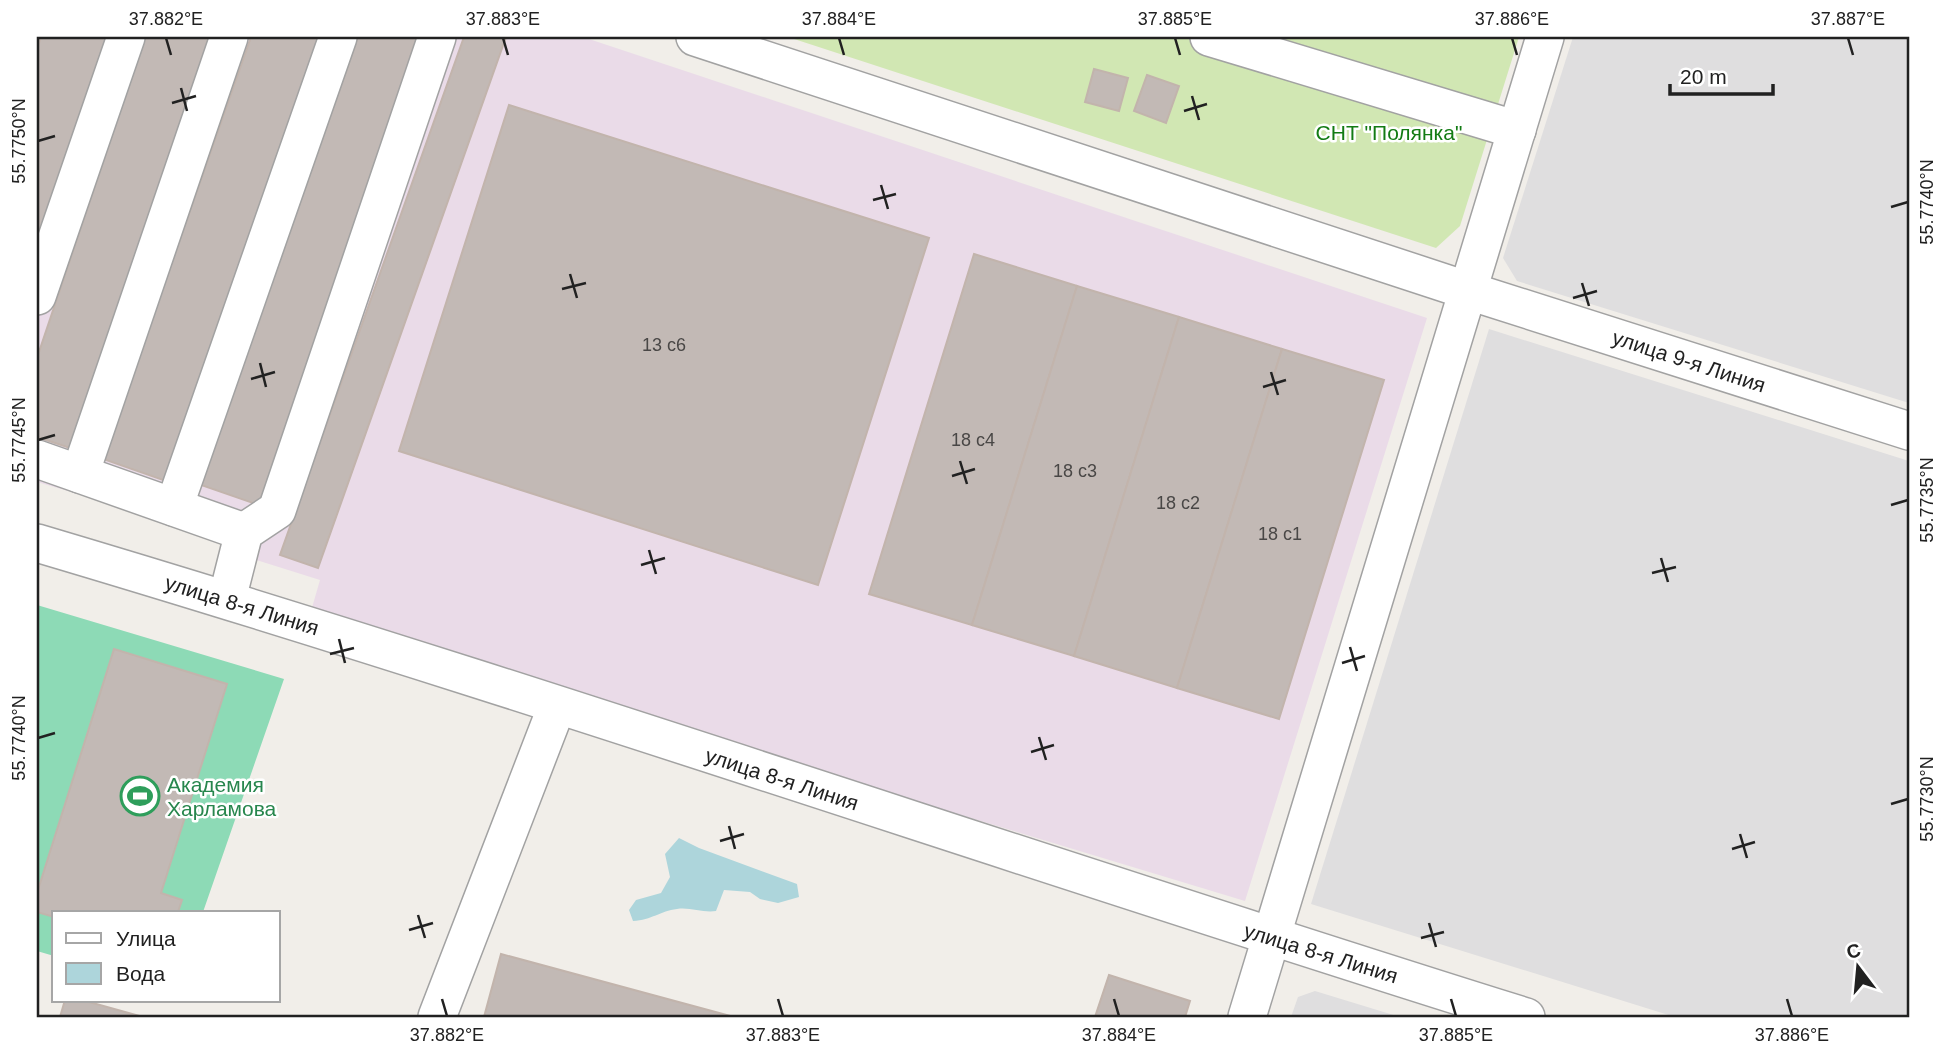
<svg xmlns="http://www.w3.org/2000/svg" width="1946" height="1054" font-family="Helvetica,sans-serif">
	<style>
		.residential { fill: #dfdedf }
		.industrial { fill: #eadbe8 }
		.grass { fill: #d1e7b3 }
		.pitch { fill: #8ddab6 }
		.water { fill: #add5db }
		.building { fill: #c2b9b5; stroke: #c2b4ac; stroke-width: 2 }
		.lines { fill: none; stroke-linecap: round; stroke-linejoin: round }
		.minor-casing { stroke: #a2a2a2; stroke-width: 40 }
		.minor { stroke: #fff; stroke-width: 37 }
		.ticks { fill: none; stroke: #212121; stroke-width: 2.5 }
		.labels { text-anchor: middle; dominant-baseline: central; stroke-width: 5; stroke-linejoin: round; paint-order: stroke }
		.number-label { font-size: 18px; fill: #494746 }
		.park-label { font-size: 21px; fill: #137b14; stroke: #fff }
		.street-label { font-size: 21px; fill: #212121; stroke: #fff }
		.leisure-label { font-size: 21px; fill: #27864d; stroke: #fff; text-anchor: start }
		.neatline { fill: none; stroke: #212121; stroke-width: 2.5 }
		.ticks-label { font-size: 18px; text-anchor: middle; fill: #212121 }
	</style>
	<rect width="100%" height="100%" fill="#f1eee9"/>
	<g class="residential">
		<polygon points="1573,37 1909,37 1909,403 1517,281 1503,258"/>
		<polygon points="1489,329 1909,461 1909,1017 1675,1017 1311,904"/>
		<polygon points="1315,991 1400,1017 1291,1017 1298,997"/>
	</g>
	<polygon class="industrial" points="37,37 583,37 1427,318 1245,901 309,618 320,580 253,559 207,531 37,482"/>
	<polygon class="grass" points="788,37 1519,37 1460,226 1436,248"/>
	<polygon class="pitch" points="37,605 284,679 203,912 54,912 54,956 37,951"/>
	<path class="water" d="M679,838L699,848L797,884L799,897L778,903L760,899L750,892L724,890L716,911C703,913 690,907 677,909C660,911 652,920 633,921L629,910L636,900L661,893L670,877L665,854Z"/>
	<g class="building">
		<polygon points="41,37 109,37 37,249 37,49"/>
		<polygon points="145,37 211,37 73,449 37,437 37,358"/>
		<polygon points="251,37 321,37 166,481 103,459"/>
		<polygon points="358,37 423,37 259,505 201,485"/>
		<polygon points="464,37 506,37 318,568 280,555"/>
		<polygon points="1094,69 1128,78 1119,111 1085,102"/>
		<polygon points="1147,75 1179,86 1166,123 1134,111"/>
		<polygon points="509,105 929,238 818,585 399,451"/>
		<polygon points="974,254 1077,286 972,625 869,594"/>
		<polygon points="1077,286 1179,317 1074,656 972,625"/>
		<polygon points="1179,317 1282,349 1177,688 1074,656"/>
		<polygon points="1282,349 1384,380 1279,719 1177,688"/>
		<polygon points="114,649 227,684 161,893 182,900 178,912 54,912 54,917 37,912 37,893"/>
		<polygon points="501,954 734,1017 484,1017"/>
		<polygon points="1109,975 1190,1001 1185,1017 1095,1017"/>
		<polygon points="65,1000 82,1000 143,1017 60,1017"/>
	</g>
	<g class="lines">
		<defs>
			<g id="minor">
				<polyline points="695,37 1469,291 1909,431"/>
				<polyline points="1209,37 1517,130"/>
				<polyline points="37,296 126,37"/>
				<polyline points="37,459 244,532"/>
				<polyline points="80,474 229,37"/>
				<polyline points="174,507 338,37"/>
				<path d="M37,543C536,691 1029,862 1526,1017"/>
				<polyline points="227,599 244,532 277,510 437,37"/>
				<polyline points="437,1017 557,706"/>
				<polyline points="1247,1017 1545,37"/>
			</g>
		</defs>
		<use href="#minor" class="minor-casing"/>
		<use href="#minor" class="minor"/>
	</g>
	<path class="ticks" d="M166,38L171,55M503,38L508,55M839,38L844,55M1175,38L1180,55M1512,38L1517,55M1848,38L1853,55M181,88L187,111M1192,96L1199,120M172,103L196,96M1184,111L1207,104M38,141L55,136M881,185L888,209M873,200L896,194M1891,207L1908,202M570,274L577,298M1582,283L1589,306M562,289L586,283M1573,298L1597,291M260,363L266,387M1271,372L1278,395M251,379L275,372M1263,387L1286,380M38,440L55,435M960,461L967,484M952,476L975,469M1891,505L1908,500M649,550L656,574M1661,558L1668,582M641,565L665,558M1652,573L1676,567M339,639L345,663M1350,647L1357,671M330,654L354,648M1342,663L1365,656M1039,737L1046,760M38,738L55,733M1031,752L1054,745M1891,804L1908,799M729,826L735,849M1740,834L1747,858M720,841L744,834M1732,849L1755,842M418,915L425,938M1429,923L1436,947M409,930L433,923M1421,938L1444,932M442,999L447,1016M778,999L783,1016M1114,999L1119,1016M1451,999L1456,1016M1787,999L1792,1016"/>
	<defs>
		<symbol id="stadium-ring" viewBox="-11 -11 22 22"><circle r="9.5" fill="#fff" stroke="#2e9e5b" stroke-width="1.5"/><path d="M0-5a6.5 5 0 1 0 0 10a6.5 5 0 1 0 0-10ZM-3.5-1.8h7v3.6h-7Z" fill="#2e9e5b"/></symbol>
	</defs>
	<g fill-rule="evenodd">
		<use href="#stadium-ring" x="118" y="774" width="44" height="44"/>
	</g>
	<g class="labels">
		<g class="number-label">
			<text x="664" y="345">13 с6</text>
			<text x="973" y="440">18 с4</text>
			<text x="1075" y="471">18 с3</text>
			<text x="1178" y="503">18 с2</text>
			<text x="1280" y="534">18 с1</text>
		</g>
		<g class="park-label">
			<text x="1389" y="132">СНТ "Полянка"</text>
		</g>
		<g class="street-label">
			<text transform="translate(1689 361) rotate(18)">улица 9-я Линия</text>
			<text transform="translate(242 605) rotate(17)">улица 8-я Линия</text>
			<text transform="translate(782 779) rotate(18)">улица 8-я Линия</text>
			<text transform="translate(1321 953) rotate(17)">улица 8-я Линия</text>
		</g>
		<g class="leisure-label">
			<text x="167" y="784">Академия<tspan x="167" dy="24">Харламова</tspan></text>
		</g>
	</g>
	<rect width="1946" height="1054" fill="none" stroke="#ffffff" stroke-width="77"/>
	<rect x="52" y="911" width="228" height="91" fill="#ffffff" stroke="#a6a6a6" stroke-width="2"/>
	<rect x="66" y="933" width="35" height="10" fill="#ffffff" stroke="#a6a6a6" stroke-width="2"/>
	<text x="116" y="946" font-size="21" fill="#212121">Улица</text>
	<rect x="66" y="963" width="35" height="21" fill="#add5db" stroke="#a6a6a6" stroke-width="2"/>
	<text x="116" y="981" font-size="21" fill="#212121">Вода</text>
	<g transform="translate(1858 967) rotate(344)" stroke="#ffffff" stroke-width="5" paint-order="stroke">
	<path d="M0-5L12 26L0 18L-12 26Z" fill="#212121"/>
	<text y="-10" font-size="19" font-weight="bold" text-anchor="middle" fill="#212121">С</text>
	</g>
	<path d="M1670 84v10h103v-10" fill="none" stroke="#212121" stroke-width="3.5"/>
	<text x="1680" y="84" font-size="21" fill="#212121" stroke="#ffffff" stroke-width="5" paint-order="stroke">20 m</text>
	<rect x="38" y="38" width="1870" height="978" class="neatline"/>
	<g class="ticks-label">
		<text x="166" y="25">37.882°E</text>
		<text x="503" y="25">37.883°E</text>
		<text x="839" y="25">37.884°E</text>
		<text x="1175" y="25">37.885°E</text>
		<text x="1512" y="25">37.886°E</text>
		<text x="1848" y="25">37.887°E</text>
		<text transform="translate(19 141) rotate(-90)" y="6">55.7750°N</text>
		<text transform="translate(1927 202) rotate(-90)" y="6">55.7740°N</text>
		<text transform="translate(19 440) rotate(-90)" y="6">55.7745°N</text>
		<text transform="translate(1927 500) rotate(-90)" y="6">55.7735°N</text>
		<text transform="translate(19 738) rotate(-90)" y="6">55.7740°N</text>
		<text transform="translate(1927 799) rotate(-90)" y="6">55.7730°N</text>
		<text x="447" y="1041">37.882°E</text>
		<text x="783" y="1041">37.883°E</text>
		<text x="1119" y="1041">37.884°E</text>
		<text x="1456" y="1041">37.885°E</text>
		<text x="1792" y="1041">37.886°E</text>
	</g>
</svg>
